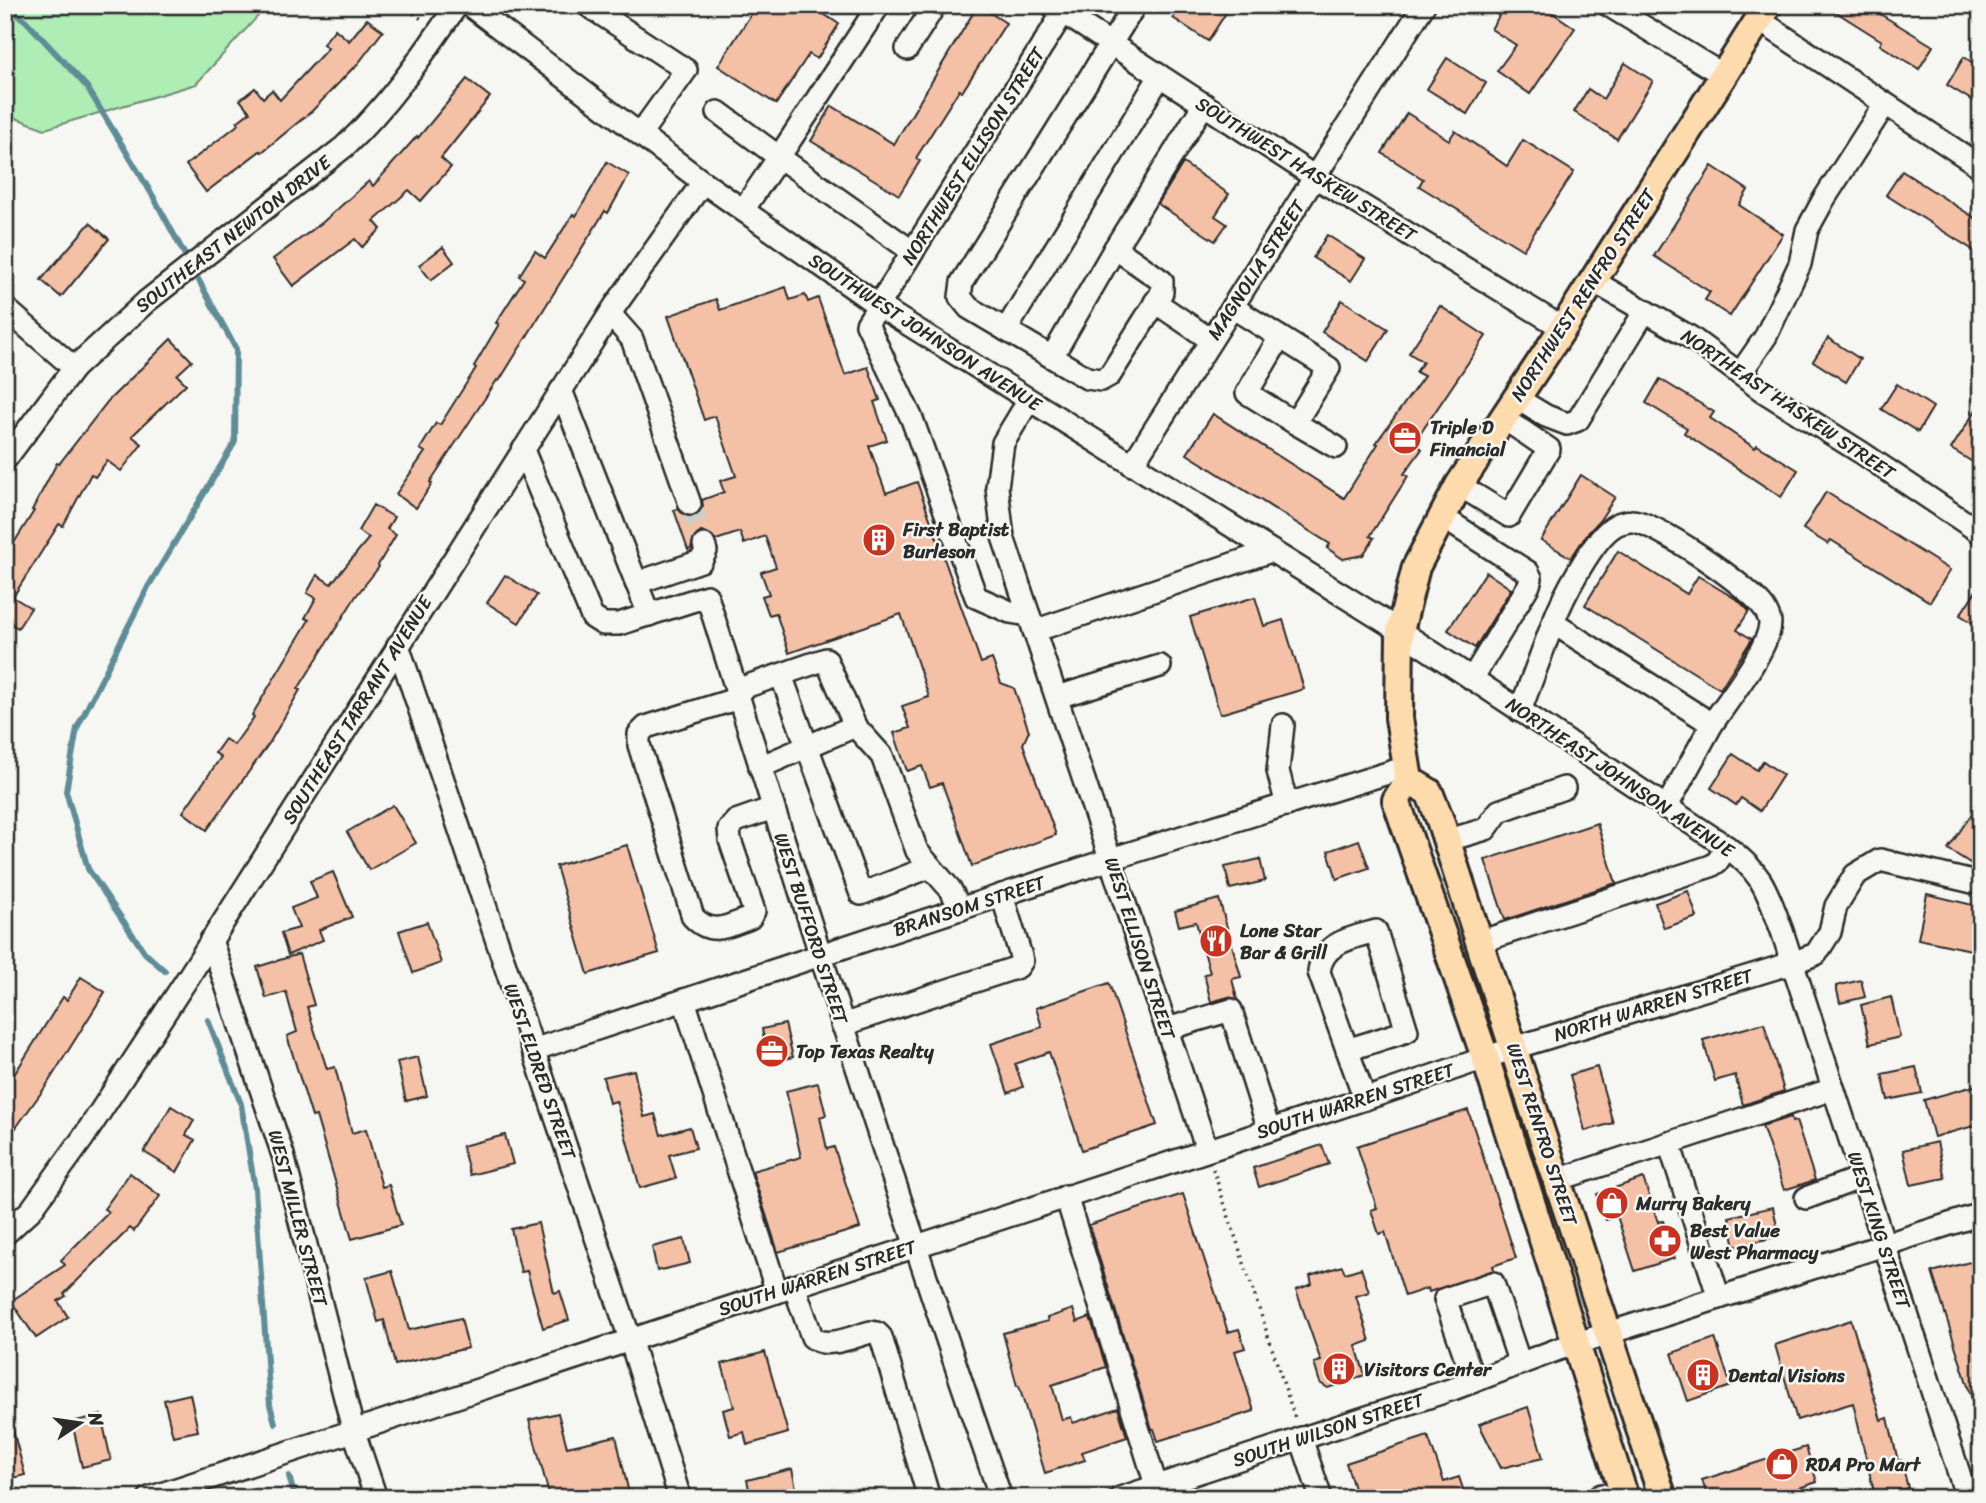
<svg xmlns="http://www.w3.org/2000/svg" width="1986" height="1503" font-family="Sriracha,sans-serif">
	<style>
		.green { fill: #aeedb4; stroke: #6c8c70; stroke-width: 2 }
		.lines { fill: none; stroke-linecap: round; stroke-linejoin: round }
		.stream { stroke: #5f8d97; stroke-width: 6 }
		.building { fill: #f5c1a6; stroke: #2b2b2b; stroke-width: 2 }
		.minor-tunnel { stroke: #cdcdca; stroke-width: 21; stroke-dasharray: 21 10; stroke-linecap: butt }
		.minor-casing { stroke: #2b2b2b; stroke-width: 26 }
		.major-casing { stroke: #2b2b2b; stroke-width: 32 }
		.path { stroke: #2b2b2b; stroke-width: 3.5; stroke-dasharray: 2 5; stroke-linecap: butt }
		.minor { stroke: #f6f6f2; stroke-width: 21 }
		.major { stroke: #fedbac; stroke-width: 26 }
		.labels { text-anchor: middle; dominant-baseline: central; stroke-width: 5; stroke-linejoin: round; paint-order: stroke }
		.street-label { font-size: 19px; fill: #2b2b2b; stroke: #f6f6f2 }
		.poi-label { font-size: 19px; font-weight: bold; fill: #2b2b2b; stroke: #f6f6f2; text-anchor: start }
	</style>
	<rect width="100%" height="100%" fill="#f6f6f2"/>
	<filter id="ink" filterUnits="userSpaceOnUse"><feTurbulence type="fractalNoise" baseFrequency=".0143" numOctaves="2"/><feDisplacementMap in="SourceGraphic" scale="14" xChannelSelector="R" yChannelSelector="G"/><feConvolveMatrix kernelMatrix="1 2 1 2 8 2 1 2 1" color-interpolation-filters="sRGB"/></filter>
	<g filter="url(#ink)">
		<polygon class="green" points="5,5 268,5 196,84 45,129 5,114"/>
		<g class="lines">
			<g class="stream">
				<polyline points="5,7 25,20 87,87 153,196 236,349 235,442 148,587 77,728 66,791 88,869 145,953 165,971"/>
				<polyline points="208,1020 241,1104 255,1189 270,1405 275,1423"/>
				<polyline points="289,1476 295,1498"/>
			</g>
		</g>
		<g class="building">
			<polygon points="757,5 827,5 822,13 839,24 817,59 809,54 776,104 718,66"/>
			<polygon points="978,5 1006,23 962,92 959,90 916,158 920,161 899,195 811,141 832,106 894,144"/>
			<polygon points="1182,5 1231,5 1208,41 1173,18"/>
			<polygon points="1483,5 1541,5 1575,28 1530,94 1497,71 1516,45 1491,29 1499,16"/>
			<polygon points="1825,5 1885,5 1880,14 1933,46 1919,69 1880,45 1882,41"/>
			<polygon points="367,19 383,31 354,69 353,68 312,111 262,152 260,151 206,192 186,165 239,124 237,122 250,112 240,100 255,88 263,98 272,90 280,100 328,48 323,44 335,29 349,41"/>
			<polygon points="1964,57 1981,68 1981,106 1947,85"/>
			<polygon points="1447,58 1486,83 1467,114 1427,89"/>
			<polygon points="1625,63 1653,81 1617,139 1574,112 1588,89 1603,99"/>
			<polygon points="467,79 490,97 441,158 451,167 421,201 409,190 374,221 381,229 362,247 355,239 293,286 273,259 323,222 369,181 373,186 417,136 418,138"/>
			<polygon points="1407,113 1449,140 1455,131 1507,166 1523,140 1574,172 1523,250 1419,186 1423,179 1382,153"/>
			<polygon points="607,162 629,175 608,213 605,211 499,381 497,380 430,482 432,484 416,508 396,494 425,452 420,449 436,423 440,425 476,368 474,366 499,324 496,323 524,279 519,276 535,251 545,258 573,214 576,216"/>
			<polygon points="1183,163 1229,194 1215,216 1227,224 1215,241 1158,204"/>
			<polygon points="1712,166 1748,190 1739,205 1783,234 1730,316 1705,300 1710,292 1654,256"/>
			<polygon points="1902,171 1981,222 1981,255 1886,195"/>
			<polygon points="90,223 109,239 61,297 41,280"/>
			<polygon points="1327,235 1365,259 1351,281 1313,258"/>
			<polygon points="443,247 454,262 431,280 419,265"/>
			<polygon points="786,287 790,300 805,295 808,302 818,298 845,375 868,367 880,400 874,402 887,440 869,446 886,493 917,482 981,663 992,659 1001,683 1014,688 1029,731 1023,744 1056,835 972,866 942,783 930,787 922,766 907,771 894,733 910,728 902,706 929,697 901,614 789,653 776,613 769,615 762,596 769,594 761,572 776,567 765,536 744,544 740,532 716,540 707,532 701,532 694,537 691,549 688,550 674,510 678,509 687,517 695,516 703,507 702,500 724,492 720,481 736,476 715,416 704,420 668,316 716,299 720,310"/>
			<polygon points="1342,300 1388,329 1368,361 1322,332"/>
			<polygon points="1440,306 1486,336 1414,443 1422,449 1404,474 1408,476 1370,536 1374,538 1363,555 1343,559 1327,548 1330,544 1187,454 1213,414 1344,498 1378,444 1376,443 1424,376 1416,372 1423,362 1409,353"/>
			<polygon points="1828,338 1860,359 1846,382 1813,361"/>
			<polygon points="171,339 192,361 177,375 186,384 132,436 142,444 121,471 107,461 95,477 91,474 63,526 59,524 13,597 31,608 18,628 5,620 5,557 34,511 32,510 57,463 59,464 108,401"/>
			<polygon points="1660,379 1714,412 1710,418 1755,448 1757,445 1798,470 1781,497 1684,433 1687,428 1646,403"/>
			<polygon points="1897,384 1933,407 1918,432 1881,409"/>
			<polygon points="1981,402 1981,467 1951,449"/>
			<polygon points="1581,475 1615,497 1600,520 1587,534 1571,558 1541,540"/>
			<polygon points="1826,492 1950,570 1930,602 1831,540 1828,544 1803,529"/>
			<polygon points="373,505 394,517 387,529 396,535 378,565 379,567 356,596 298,689 300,690 270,742 207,830 183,812 221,757 215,753 225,739 234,745 254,717 252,715 309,620 305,618 316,598 307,593 317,575 331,584 369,538 358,531"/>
			<polygon points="1618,551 1687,594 1698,576 1739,601 1749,611 1737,630 1752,639 1720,689 1585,605"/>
			<polygon points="1486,572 1511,589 1475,648 1448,630"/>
			<polygon points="505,575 537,595 519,623 487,603"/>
			<polygon points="1981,583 1981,628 1960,615"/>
			<polygon points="1255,597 1264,626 1283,620 1304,689 1220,714 1190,617"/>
			<polygon points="1733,754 1757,770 1763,761 1783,775 1760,811 1741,798 1736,805 1711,788"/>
			<polygon points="1981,800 1981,870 1948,849"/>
			<polygon points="393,805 416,843 369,870 347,832"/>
			<polygon points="1597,823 1616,883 1505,920 1485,860"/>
			<polygon points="1359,840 1369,868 1337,879 1328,851"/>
			<polygon points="627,845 659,953 588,974 556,866"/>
			<polygon points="1260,859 1265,881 1230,889 1225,867"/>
			<polygon points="333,872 352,917 319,930 323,940 288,955 281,933 299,928 291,908 317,898 310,881"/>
			<polygon points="1688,891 1697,917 1664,928 1655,903"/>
			<polygon points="1927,894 1981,907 1981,952 1918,939"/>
			<polygon points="1219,899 1241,977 1232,979 1237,999 1228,997 1211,1002 1204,974 1210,973 1196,922 1179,926 1175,911"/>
			<polygon points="427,922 441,963 413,973 399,931"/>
			<polygon points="299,954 314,1005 307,1007 327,1069 335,1067 352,1133 366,1129 382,1187 389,1185 401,1225 352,1239 316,1116 312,1117 287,1036 297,1032 286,992 266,998 257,967"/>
			<polygon points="81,977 105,992 46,1086 5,1143 5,1089 63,997 67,1000"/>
			<polygon points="1861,980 1865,997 1840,1003 1836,986"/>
			<polygon points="1109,983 1157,1125 1082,1150 1049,1052 1015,1064 1023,1087 1008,1093 991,1044 1042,1027 1036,1008"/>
			<polygon points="1891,997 1900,1037 1870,1044 1861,1005"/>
			<polygon points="1764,1023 1784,1091 1743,1105 1735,1075 1715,1081 1703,1040"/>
			<polygon points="785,1024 793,1057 769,1063 762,1029"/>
			<polygon points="418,1057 427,1096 406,1101 397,1062"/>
			<polygon points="1597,1067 1613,1123 1585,1131 1570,1075"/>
			<polygon points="1916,1067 1922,1093 1888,1100 1882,1074"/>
			<polygon points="634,1070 644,1117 655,1114 661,1135 690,1127 696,1148 669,1155 676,1178 640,1188 616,1101 609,1103 603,1077"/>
			<polygon points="818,1083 826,1115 820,1117 827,1149 834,1147 860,1228 778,1252 752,1171 801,1157 786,1091"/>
			<polygon points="1981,1084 1981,1124 1934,1137 1924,1100"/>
			<polygon points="171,1106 194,1120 186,1135 195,1140 177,1172 144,1152"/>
			<polygon points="1468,1110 1516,1258 1493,1266 1494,1270 1429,1292 1428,1288 1405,1296 1385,1232 1379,1234 1371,1210 1377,1208 1357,1146"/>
			<polygon points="1791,1117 1792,1122 1796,1121 1815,1180 1784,1190 1762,1126"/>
			<polygon points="505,1135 513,1164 470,1175 462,1146"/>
			<polygon points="1937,1142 1945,1178 1911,1185 1903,1150"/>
			<polygon points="1322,1145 1329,1164 1259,1187 1253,1168"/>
			<polygon points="130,1173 160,1196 134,1231 130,1228 64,1294 66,1296 58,1301 68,1317 36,1338 11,1301 65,1265 61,1260 109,1212 104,1209"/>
			<polygon points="1643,1178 1658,1222 1663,1221 1675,1258 1635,1271 1617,1216 1606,1220 1597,1194"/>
			<polygon points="1183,1194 1228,1332 1239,1329 1245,1348 1235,1351 1254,1411 1158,1441 1154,1429 1152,1429 1089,1225"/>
			<polygon points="1773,1207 1779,1236 1735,1247 1729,1217"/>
			<polygon points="538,1223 554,1293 560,1291 569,1320 543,1328 527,1271 521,1272 511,1229"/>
			<polygon points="684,1239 690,1263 657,1271 652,1247"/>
			<polygon points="1981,1259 1981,1415 1977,1415 1932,1272"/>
			<polygon points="1342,1266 1345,1273 1361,1268 1369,1292 1356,1296 1370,1341 1356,1346 1365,1375 1328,1388 1320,1383 1314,1363 1321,1361 1296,1290 1312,1284 1310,1276"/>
			<polygon points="392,1271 409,1330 461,1318 468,1348 395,1365 384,1320 378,1322 366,1278"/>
			<polygon points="1073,1309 1077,1322 1090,1317 1106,1367 1052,1385 1062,1420 1071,1417 1073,1423 1118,1408 1127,1437 1082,1452 1085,1460 1045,1473 1019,1386 1017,1386 1003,1333 1048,1321 1047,1318"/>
			<polygon points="1851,1320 1881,1420 1888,1418 1898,1461 1901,1460 1908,1488 1875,1496 1853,1403 1797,1420 1775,1345"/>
			<polygon points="1715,1338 1731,1386 1688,1401 1672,1353"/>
			<polygon points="765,1352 788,1433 747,1445 744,1432 730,1436 723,1410 734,1407 722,1364"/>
			<polygon points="190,1394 198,1431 173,1436 164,1400"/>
			<polygon points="1528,1407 1543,1458 1501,1468 1479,1424"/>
			<polygon points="558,1413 567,1447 616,1436 630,1498 550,1498 529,1420"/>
			<polygon points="101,1415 111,1460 82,1467 72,1422"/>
			<polygon points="10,1419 25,1475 5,1480 5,1420"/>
			<polygon points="1428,1436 1444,1482 1459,1477 1466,1498 1357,1498 1346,1463"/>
			<polygon points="1806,1447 1817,1482 1769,1498 1708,1498 1702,1480"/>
			<polygon points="792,1469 798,1498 751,1498 747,1480"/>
		</g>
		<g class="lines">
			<polyline class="minor-tunnel" points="690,504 704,545"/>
			<defs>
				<g id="minor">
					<path d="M469,5L703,182L879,306L1400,631L1727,847C1764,875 1766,889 1782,931L1967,1498"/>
					<polyline points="587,5 686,70 640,134"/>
					<polyline points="1135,5 962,282 960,297 969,308 1087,378 1101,380 1110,375 1162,292 1162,281 1115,248 1204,104"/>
					<polyline points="1608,5 1723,75"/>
					<polyline points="1053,6 1315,177 1563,328"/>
					<polyline points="1759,20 1981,167"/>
					<polyline points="907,49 935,5"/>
					<polyline points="718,112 779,157 879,5"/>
					<polyline points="743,210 779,157 913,252"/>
					<polyline points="1593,281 1690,337 1763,391 1862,453 1981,533"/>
					<polyline points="1155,302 1211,340"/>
					<polyline points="1232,307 1329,368 1295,423 1247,393 1280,337"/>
					<polyline points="5,308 74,368"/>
					<polyline points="610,314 632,339 690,504"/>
					<polyline points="1006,330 1160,76"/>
					<polyline points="1052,357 1115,248"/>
					<polyline points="1740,374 1766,336 1800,264 1807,230 1824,199 1885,104"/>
					<polyline points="561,390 649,615"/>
					<polyline points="1516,398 1546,416 1567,424 1578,420 1645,311"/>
					<polyline points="1029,400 1003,443 997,487 1003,537 1207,1150"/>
					<polyline points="1295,423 1336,447"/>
					<path d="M523,450L592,617L603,624H619L707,596C801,898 898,1199 1001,1498"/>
					<path d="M5,460L74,368L147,301L344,147C390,104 422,56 457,5"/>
					<polyline points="1132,465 1424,5"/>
					<polyline points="1459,485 1509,516 1549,449 1503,418"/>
					<polyline points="1442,517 1528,572 1531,578 1529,585 1472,679"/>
					<polyline points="636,583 701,561 706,551 704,545"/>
					<polyline points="1029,615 1010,612 976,597 912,419 867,324 1068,5"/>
					<path d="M1553,623C1562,599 1593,537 1616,525C1619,523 1628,521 1631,521C1654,520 1751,588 1764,608C1766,611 1770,619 1770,623C1770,647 1727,702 1712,724"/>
					<polyline points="1034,631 1271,551"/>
					<polyline points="398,645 630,1339 680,1498"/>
					<polyline points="781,675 861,894 930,867"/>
					<polyline points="736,690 826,659 855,726 882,756 917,851 950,889 961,909"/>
					<polyline points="1057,697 1160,666"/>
					<path d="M739,698L646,727L639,734V745L693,917C712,937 728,926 750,918L754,911L730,840L729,829L736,821L773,808"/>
					<polyline points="1520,711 1553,623 1712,724 1666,808"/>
					<polyline points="1283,725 1278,771 1287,805"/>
					<polyline points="760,767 855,726"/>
					<polyline points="1445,841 1486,829 1499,811 1564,788"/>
					<polyline points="211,940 283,1155 353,1429 376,1498"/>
					<polyline points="1479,942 1711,866 1717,862 1727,847"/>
					<polyline points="684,1000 777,1292"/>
					<polyline points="842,1025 1018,967 1022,961 1020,953 1002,895"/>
					<polyline points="1167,1029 1231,1010 1269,1130"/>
					<polyline points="533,1050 1111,859 1407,767"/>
					<path d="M1347,1050L1407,1031L1376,931C1352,938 1322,942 1319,972L1365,1099"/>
					<polyline points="1669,1143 1719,1298"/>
					<polyline points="1557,1180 1833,1089"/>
					<polyline points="1066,1196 1160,1498"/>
					<polyline points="1806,1198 1862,1177"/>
					<polyline points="5,1234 31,1210 83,1138 189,976 615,306 703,182"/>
					<path d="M794,1286L812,1337C826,1350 854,1336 871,1332L877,1333L881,1337L929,1498"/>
					<polyline points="1474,1381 1445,1299 1493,1283 1520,1364"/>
					<polyline points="1301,1438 1321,1498"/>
					<polyline points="149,1498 1383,1093 1514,1048 1792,963 1816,954 1830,932 1836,906 1855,875 1880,860 1981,884"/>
					<polyline points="1120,1498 1453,1389 1559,1349 1981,1214"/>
					<polyline points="1595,1498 1602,1495"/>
				</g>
				<g id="major">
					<polyline points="1409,780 1429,792 1440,820 1522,1075 1663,1498"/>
					<polyline points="1625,1498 1485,1057 1396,800 1409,780 1399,718 1400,631 1416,567 1459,485 1563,328 1768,5"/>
				</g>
			</defs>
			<use href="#minor" class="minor-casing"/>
			<use href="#major" class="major-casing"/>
			<g class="path">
				<polyline points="402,5 423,20"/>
				<polyline points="1213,1169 1296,1421"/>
			</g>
			<use href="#minor" class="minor"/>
			<use href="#major" class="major"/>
		</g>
	</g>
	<defs>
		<symbol id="office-disc" viewBox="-11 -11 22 22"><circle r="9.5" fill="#c8321e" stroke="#f6f6f2"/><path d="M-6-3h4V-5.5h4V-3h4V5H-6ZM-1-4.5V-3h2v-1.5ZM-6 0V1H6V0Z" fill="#fff"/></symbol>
		<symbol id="building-disc" viewBox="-11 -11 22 22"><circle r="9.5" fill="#c8321e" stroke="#f6f6f2"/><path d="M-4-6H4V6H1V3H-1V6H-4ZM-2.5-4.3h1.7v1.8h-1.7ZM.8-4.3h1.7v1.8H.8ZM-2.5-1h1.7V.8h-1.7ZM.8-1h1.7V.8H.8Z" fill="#fff"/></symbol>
		<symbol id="restaurant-disc" viewBox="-11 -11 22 22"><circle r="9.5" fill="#c8321e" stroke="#f6f6f2"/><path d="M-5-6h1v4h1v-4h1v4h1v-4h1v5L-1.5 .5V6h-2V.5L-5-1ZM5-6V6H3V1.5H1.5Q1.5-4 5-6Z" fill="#fff"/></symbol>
		<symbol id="shop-disc" viewBox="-11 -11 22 22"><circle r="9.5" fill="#c8321e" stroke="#f6f6f2"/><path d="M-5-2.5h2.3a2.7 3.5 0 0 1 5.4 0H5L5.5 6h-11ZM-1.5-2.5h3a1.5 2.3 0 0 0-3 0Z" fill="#fff"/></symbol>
		<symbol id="pharmacy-disc" viewBox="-11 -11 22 22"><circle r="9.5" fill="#c8321e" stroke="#f6f6f2"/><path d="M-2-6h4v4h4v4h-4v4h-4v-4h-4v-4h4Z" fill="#fff"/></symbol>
	</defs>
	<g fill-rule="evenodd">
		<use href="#office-disc" x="1386" y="419" width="38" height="38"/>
		<use href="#building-disc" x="860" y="521" width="38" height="38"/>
		<use href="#restaurant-disc" x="1197" y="922" width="38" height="38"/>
		<use href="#office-disc" x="753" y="1032" width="38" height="38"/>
		<use href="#shop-disc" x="1593" y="1184" width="38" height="38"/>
		<use href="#pharmacy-disc" x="1646" y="1222" width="38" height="38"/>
		<use href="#building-disc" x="1320" y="1350" width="38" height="38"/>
		<use href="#building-disc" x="1684" y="1356" width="38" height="38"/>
		<use href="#shop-disc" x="1763" y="1445" width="38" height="38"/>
	</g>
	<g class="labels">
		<g class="street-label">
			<text transform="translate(973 156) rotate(-58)">NORTHWEST ELLISON STREET</text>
			<text transform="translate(1306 169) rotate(32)">SOUTHWEST HASKEW STREET</text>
			<text transform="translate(233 234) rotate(-38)">SOUTHEAST NEWTON DRIVE</text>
			<text transform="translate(1256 270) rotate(-57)">MAGNOLIA STREET</text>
			<text transform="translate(1583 295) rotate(-57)">NORTHWEST RENFRO STREET</text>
			<text transform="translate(925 332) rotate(33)">SOUTHWEST JOHNSON AVENUE</text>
			<text transform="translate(1788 404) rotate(34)">NORTHEAST HASKEW STREET</text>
			<text transform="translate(357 710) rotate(-58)">SOUTHEAST TARRANT AVENUE</text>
			<text transform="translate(1620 777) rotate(34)">NORTHEAST JOHNSON AVENUE</text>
			<text transform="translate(969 906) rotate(-18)">BRANSOM STREET</text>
			<text transform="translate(811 928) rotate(72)">WEST BUFFORD STREET</text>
			<text transform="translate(1140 948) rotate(72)">WEST ELLISON STREET</text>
			<text transform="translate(1653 1005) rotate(-17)">NORTH WARREN STREET</text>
			<text transform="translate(540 1071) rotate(71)">WEST ELDRED STREET</text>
			<text transform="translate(1355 1101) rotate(-18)">SOUTH WARREN STREET</text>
			<text transform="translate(1542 1134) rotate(72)">WEST RENFRO STREET</text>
			<text transform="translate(298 1218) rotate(75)">WEST MILLER STREET</text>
			<text transform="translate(1879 1230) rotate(72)">WEST KING STREET</text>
			<text transform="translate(817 1278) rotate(-18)">SOUTH WARREN STREET</text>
			<text transform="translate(1328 1430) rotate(-18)">SOUTH WILSON STREET</text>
		</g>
		<g class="poi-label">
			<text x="1430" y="427">Triple D<tspan x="1430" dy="22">Financial</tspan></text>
			<text x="903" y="529">First Baptist<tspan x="903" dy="22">Burleson</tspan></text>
			<text x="1240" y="930">Lone Star<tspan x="1240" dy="22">Bar &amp; Grill</tspan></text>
			<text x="796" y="1051">Top Texas Realty</text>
			<text x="1636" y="1203">Murry Bakery</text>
			<text x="1690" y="1230">Best Value<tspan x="1690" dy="22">West Pharmacy</tspan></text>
			<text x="1364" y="1369">Visitors Center</text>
			<text x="1728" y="1375">Dental Visions</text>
			<text x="1806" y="1464">RDA Pro Mart</text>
		</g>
	</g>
	<rect width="1986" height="1503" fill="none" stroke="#f6f6f2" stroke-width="28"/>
	<rect x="14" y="14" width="1958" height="1475" fill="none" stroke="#2b2b2b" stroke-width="2.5" filter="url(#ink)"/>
	<g transform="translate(80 1423) rotate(77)" stroke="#f6f6f2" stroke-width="5" paint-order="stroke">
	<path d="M0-5L12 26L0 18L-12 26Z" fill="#2b2b2b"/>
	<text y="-10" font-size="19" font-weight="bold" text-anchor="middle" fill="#2b2b2b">N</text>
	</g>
</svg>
